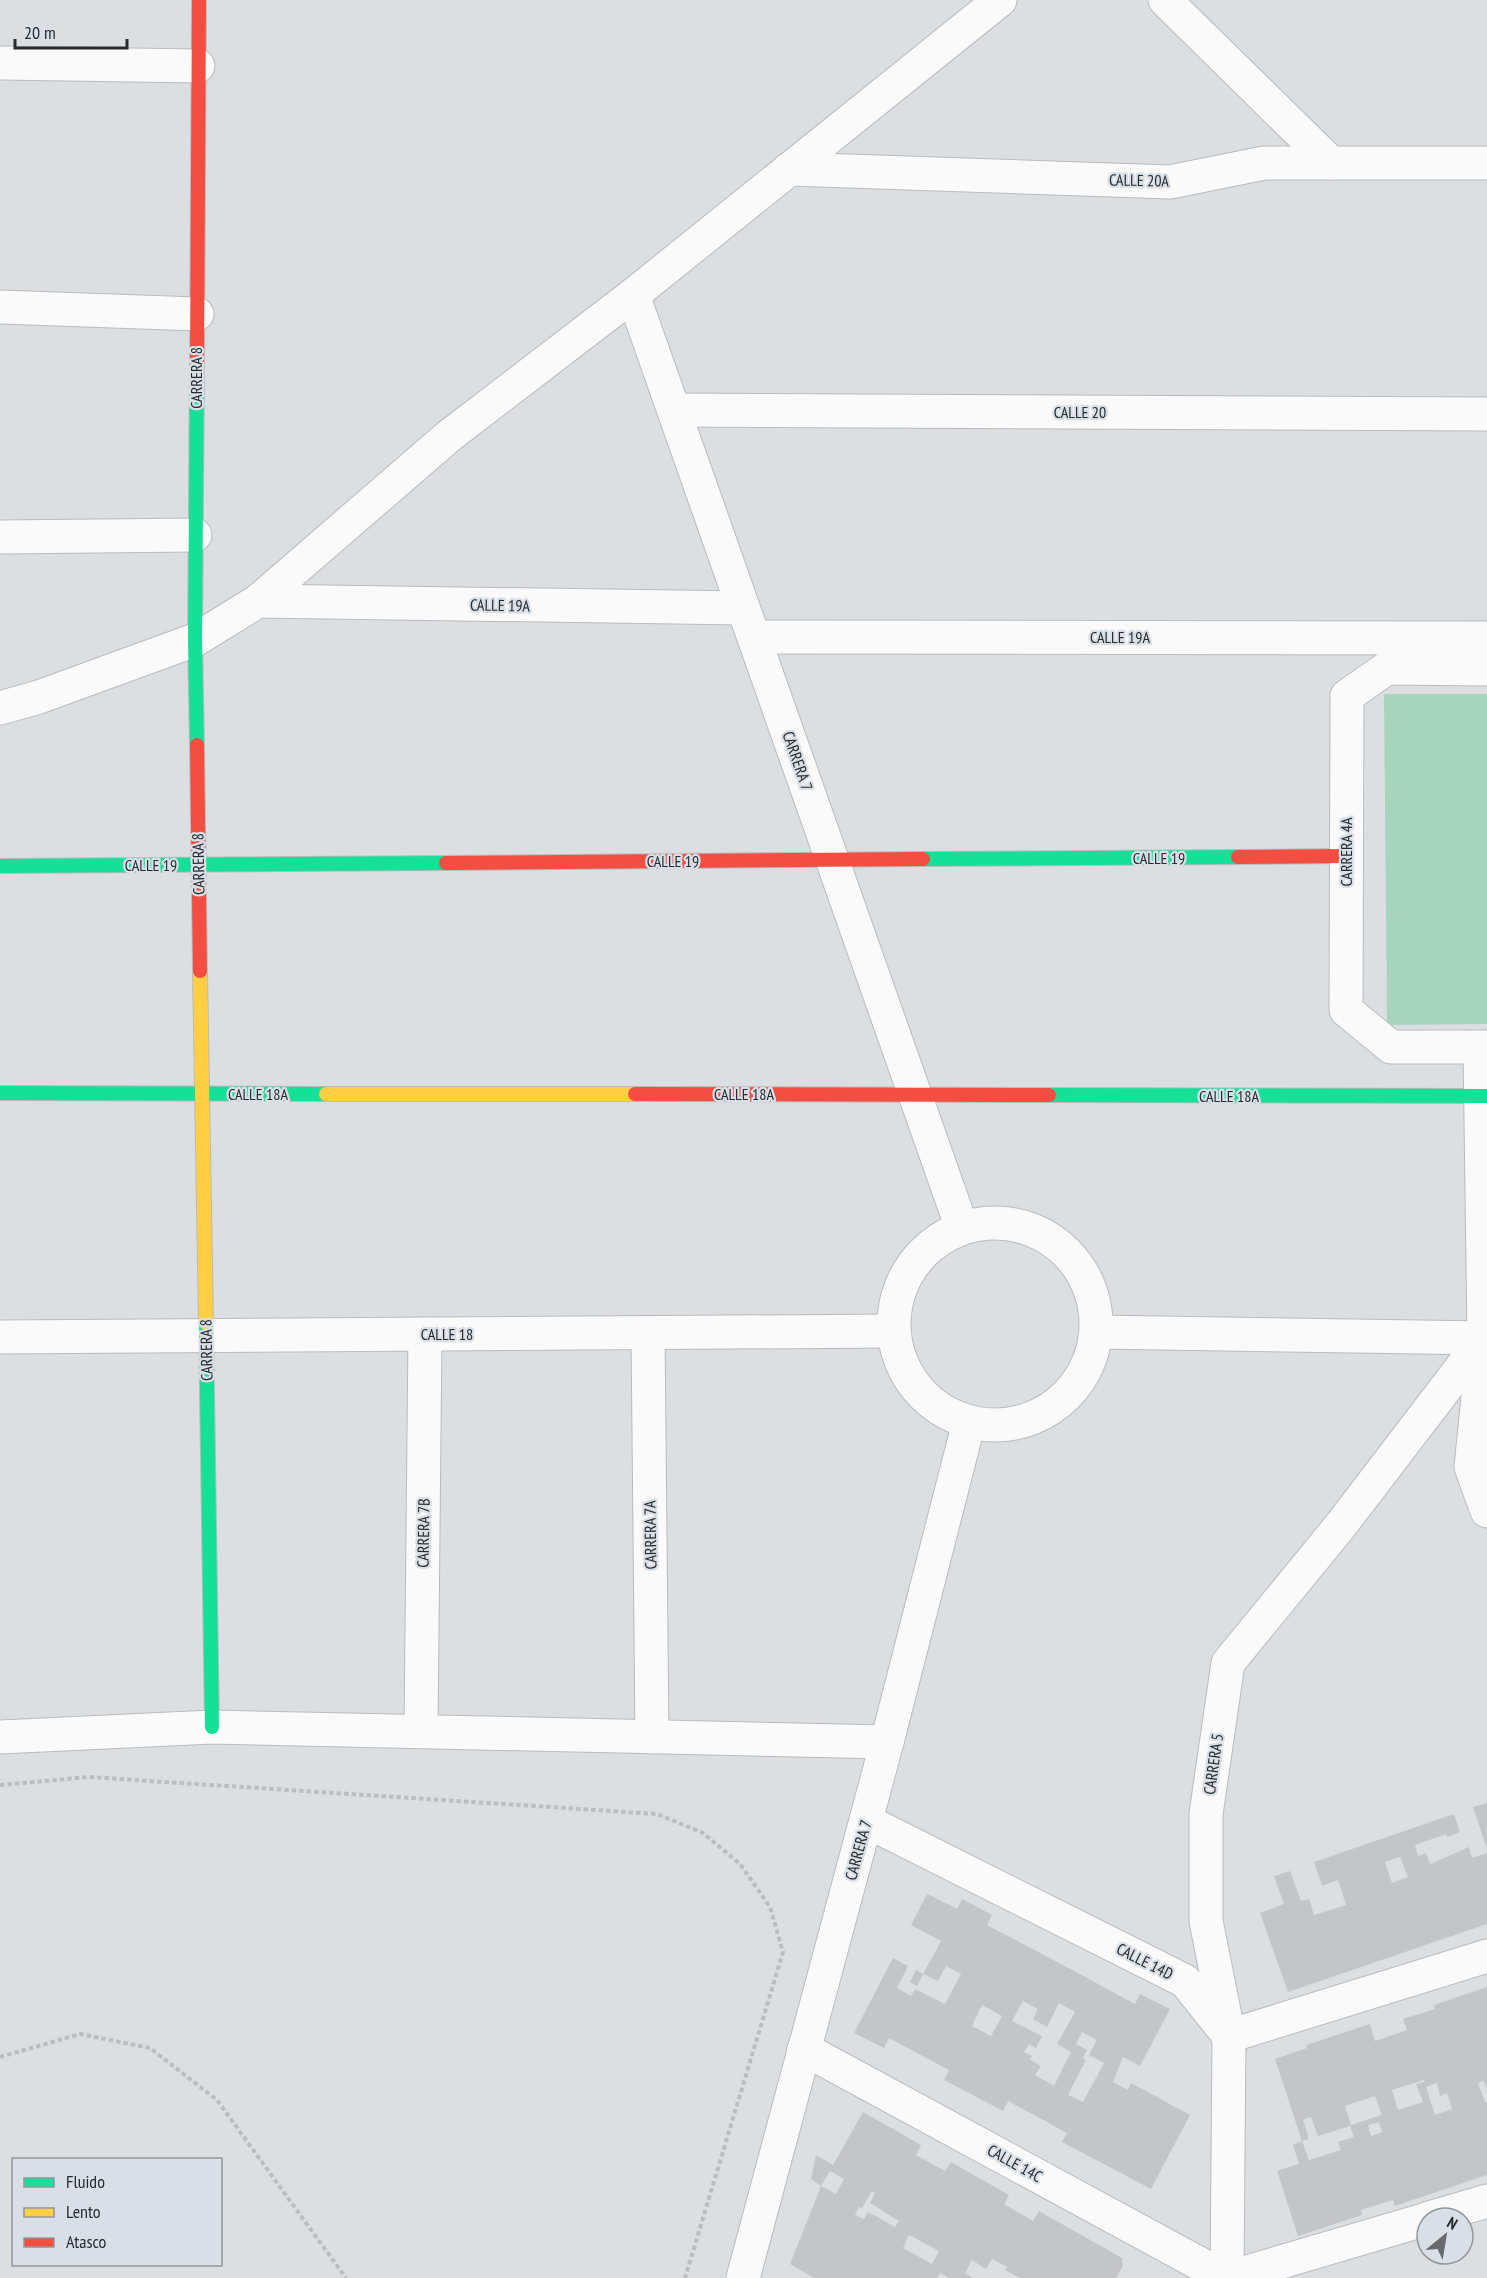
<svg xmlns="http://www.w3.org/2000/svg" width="1487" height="2278" font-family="'PT Sans Narrow',sans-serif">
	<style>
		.green { fill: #a7d4bd }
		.building { fill: #c4c5c8; fill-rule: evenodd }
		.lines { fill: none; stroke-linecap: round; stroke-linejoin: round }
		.street-casing { stroke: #b9bbbe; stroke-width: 35 }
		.fast-casing { stroke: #b9bbbe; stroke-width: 16 }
		.slow-casing { stroke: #b9bbbe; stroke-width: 16 }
		.jam-casing { stroke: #b9bbbe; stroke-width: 16 }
		.path { stroke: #bdbdbf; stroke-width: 4; stroke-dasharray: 4.5 3; stroke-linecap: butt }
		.street { stroke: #fafafb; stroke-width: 33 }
		.fast { stroke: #16e098; stroke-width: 14 }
		.slow { stroke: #ffcf43; stroke-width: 14 }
		.jam { stroke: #f24e42; stroke-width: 14 }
		.labels { text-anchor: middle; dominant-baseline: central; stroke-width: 4.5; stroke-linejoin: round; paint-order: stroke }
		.street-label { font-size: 16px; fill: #282b2e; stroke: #d8dfe6 }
	</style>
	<rect width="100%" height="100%" fill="#dcdfe2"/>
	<polygon class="green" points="1384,694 1487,694 1487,1024 1387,1025"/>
	<g class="building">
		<polygon points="1487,1803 1487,1849 1473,1807"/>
		<path d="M1454,1814L1460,1832L1447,1837L1446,1834L1415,1845L1418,1856L1426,1853L1430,1864L1469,1847L1472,1858L1487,1853V1924L1288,1992L1260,1913L1284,1904L1274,1876L1290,1871L1301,1901L1309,1899L1314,1915L1346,1905L1338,1880L1322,1886L1314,1862ZM1400,1857L1408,1877L1392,1883L1385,1862Z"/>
		<path d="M927,1894L957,1909L962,1899L992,1915L987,1925L1076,1972L1135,2004L1140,1994L1170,2009L1140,2066L1123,2057L1113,2082L1128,2090L1131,2083L1190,2115L1151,2189L1062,2142L1067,2133L1008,2101L1003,2111L944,2080L949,2070L889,2038L884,2048L854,2033L893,1958L908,1966L897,1988L911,1996L915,1989L945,2004L961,1974L946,1966L938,1981L923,1974L941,1941L911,1925ZM1023,2001L1038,2009L1033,2019L1047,2027L1059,2003L1075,2012L1057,2044L1071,2052L1054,2086L1035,2075L1041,2066L1030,2060L1032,2056L1024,2052L1029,2044L1036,2048L1042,2036L1012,2021ZM982,2005L1002,2016L991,2036L972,2026ZM1082,2032L1097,2040L1089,2055L1104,2063L1083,2102L1068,2095L1086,2060L1083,2058L1087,2050L1076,2044Z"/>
		<polygon points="916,1970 923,1974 917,1986 910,1982"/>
		<path d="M1487,1987V2090L1484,2081L1478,2083L1485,2102H1487V2175L1395,2206L1393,2200L1361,2210L1362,2215L1298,2236L1277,2171L1299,2164L1293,2145L1302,2141L1275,2059L1307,2048L1306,2045L1370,2024L1375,2041L1407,2030L1403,2019L1435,2009L1434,2005ZM1424,2080V2082L1416,2084L1423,2102L1398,2110L1392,2090ZM1437,2083L1440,2096L1447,2093L1452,2109L1435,2115L1426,2087ZM1375,2096L1382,2115L1351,2125L1345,2106ZM1311,2117L1318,2136L1350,2126L1354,2137L1338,2142L1341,2150L1309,2160L1302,2141L1309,2139L1303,2120ZM1379,2122L1382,2132L1371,2136L1368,2125Z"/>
		<path d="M863,2112L921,2145L916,2155L945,2171L951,2162L1009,2195L1004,2204L1033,2221L1039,2211L1122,2258L1123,2266L1116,2278H1020L1005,2270L1007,2267L992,2259L986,2269L972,2260L965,2273L973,2278H949L940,2273L937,2278H814L790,2264L821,2186L836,2194L844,2179L830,2171L821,2186L811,2179L816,2155L833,2165ZM872,2191L875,2193L870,2203L899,2221L895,2227L868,2212L864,2219L855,2215L859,2207L862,2208ZM909,2235L939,2251L932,2264L903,2248Z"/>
	</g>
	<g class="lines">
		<defs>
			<g id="street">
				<polyline points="1165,0 1331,163"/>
				<polyline points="0,63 198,66"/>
				<polyline points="789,169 1170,182 1264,163 1487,163"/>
				<polyline points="633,295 962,1228"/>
				<polyline points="0,307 197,314"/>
				<polyline points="674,410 1487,414"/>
				<polyline points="0,537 195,535"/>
				<polyline points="258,601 743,608"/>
				<polyline points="754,637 1487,638"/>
				<polyline points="1487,669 1387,668 1347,696 1346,1010 1391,1047 1487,1047"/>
				<polyline points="0,708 39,697 195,640 258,601 449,436 633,295 1000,0"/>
				<polyline points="1480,1047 1484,1338 1471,1467 1487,1511"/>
				<circle cx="995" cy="1324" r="101"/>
				<polyline points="1097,1332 1487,1338"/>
				<polyline points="648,1333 652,1737"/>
				<polyline points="0,1337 894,1331"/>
				<polyline points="421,1731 425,1334"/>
				<polyline points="0,1737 212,1727 887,1742"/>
				<polyline points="866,1821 1185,1981 1229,2036 1487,1956"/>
				<polyline points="804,2049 1226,2278"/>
				<polyline points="1429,2218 1487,2201"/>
				<polyline points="743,2278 887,1742 969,1422"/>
				<polyline points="1227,2278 1229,2036 1206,1921 1206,1814 1228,1663 1341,1525 1484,1338"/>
				<polyline points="1227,2278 1427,2219"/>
			</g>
			<g id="fast">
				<polyline points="197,745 195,640 197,363"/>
				<polyline points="923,859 1238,857"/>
				<polyline points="0,866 446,863"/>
				<polyline points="0,1093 326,1094"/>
				<polyline points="1049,1095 1487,1096"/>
				<polyline points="206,1323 212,1727"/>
			</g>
			<g id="slow">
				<polyline points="200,971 206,1323"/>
				<polyline points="326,1094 635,1094"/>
			</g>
			<g id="jam">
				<polyline points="197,363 199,0"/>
				<polyline points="197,745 200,971"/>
				<polyline points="1238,857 1346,856"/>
				<polyline points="446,863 923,859"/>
				<polyline points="635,1094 1049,1095"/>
			</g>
		</defs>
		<use href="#street" class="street-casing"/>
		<use href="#fast" class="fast-casing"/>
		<use href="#slow" class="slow-casing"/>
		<use href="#jam" class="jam-casing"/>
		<g class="path">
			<polyline points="0,1785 89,1777 657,1814 703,1833 740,1864 770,1907 783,1952 685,2278"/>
			<polyline points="0,2057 80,2034 150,2048 217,2100 346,2278"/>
		</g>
		<use href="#street" class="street"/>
		<use href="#fast" class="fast"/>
		<use href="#slow" class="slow"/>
		<use href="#jam" class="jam"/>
	</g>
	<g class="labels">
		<g class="street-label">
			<text transform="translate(1139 180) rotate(1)">CALLE 20A</text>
			<text transform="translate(196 378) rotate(-90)">CARRERA 8</text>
			<text x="1080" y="412">CALLE 20</text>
			<text transform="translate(500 605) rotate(1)">CALLE 19A</text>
			<text x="1120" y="637">CALLE 19A</text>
			<text transform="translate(798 761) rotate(71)">CARRERA 7</text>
			<text transform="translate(1346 852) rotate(-90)">CARRERA 4A</text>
			<text x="1159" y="858">CALLE 19</text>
			<text x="673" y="861">CALLE 19</text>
			<text transform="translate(198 864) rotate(-91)">CARRERA 8</text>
			<text x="151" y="865">CALLE 19</text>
			<text x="258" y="1094">CALLE 18A</text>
			<text x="744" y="1094">CALLE 18A</text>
			<text x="1229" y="1096">CALLE 18A</text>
			<text x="447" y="1334">CALLE 18</text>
			<text transform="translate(206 1350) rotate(-91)">CARRERA 8</text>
			<text transform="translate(423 1533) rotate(-89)">CARRERA 7B</text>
			<text transform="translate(650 1535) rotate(-91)">CARRERA 7A</text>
			<text transform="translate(1213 1764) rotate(-82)">CARRERA 5</text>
			<text transform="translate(858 1850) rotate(-75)">CARRERA 7</text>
			<text transform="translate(1145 1961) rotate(27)">CALLE 14D</text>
			<text transform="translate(1015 2163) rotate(29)">CALLE 14C</text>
		</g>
	</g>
	<rect x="12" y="2158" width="210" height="108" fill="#d8dfe6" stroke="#92979c" stroke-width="1.5"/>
	<rect x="24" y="2178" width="30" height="9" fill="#16e098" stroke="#92979c" stroke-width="1.5"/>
	<text x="66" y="2188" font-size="18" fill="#282b2e">Fluido</text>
	<rect x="24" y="2208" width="30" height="9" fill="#ffcf43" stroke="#92979c" stroke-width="1.5"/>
	<text x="66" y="2218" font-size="18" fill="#282b2e">Lento</text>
	<rect x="24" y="2238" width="30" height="9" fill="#f24e42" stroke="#92979c" stroke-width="1.5"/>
	<text x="66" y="2248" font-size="18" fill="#282b2e">Atasco</text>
	<g transform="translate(1445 2236) rotate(30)"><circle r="28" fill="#d8dfe6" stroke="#92979c" stroke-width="1.5"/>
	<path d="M0-4.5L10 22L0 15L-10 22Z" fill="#676a6d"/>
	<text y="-9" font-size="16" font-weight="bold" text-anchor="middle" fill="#282b2e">N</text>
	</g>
	<path d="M15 39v9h112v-9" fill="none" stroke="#282b2e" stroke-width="3"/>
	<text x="24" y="39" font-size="18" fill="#282b2e" stroke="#d8dfe6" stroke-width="4.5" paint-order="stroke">20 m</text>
</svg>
